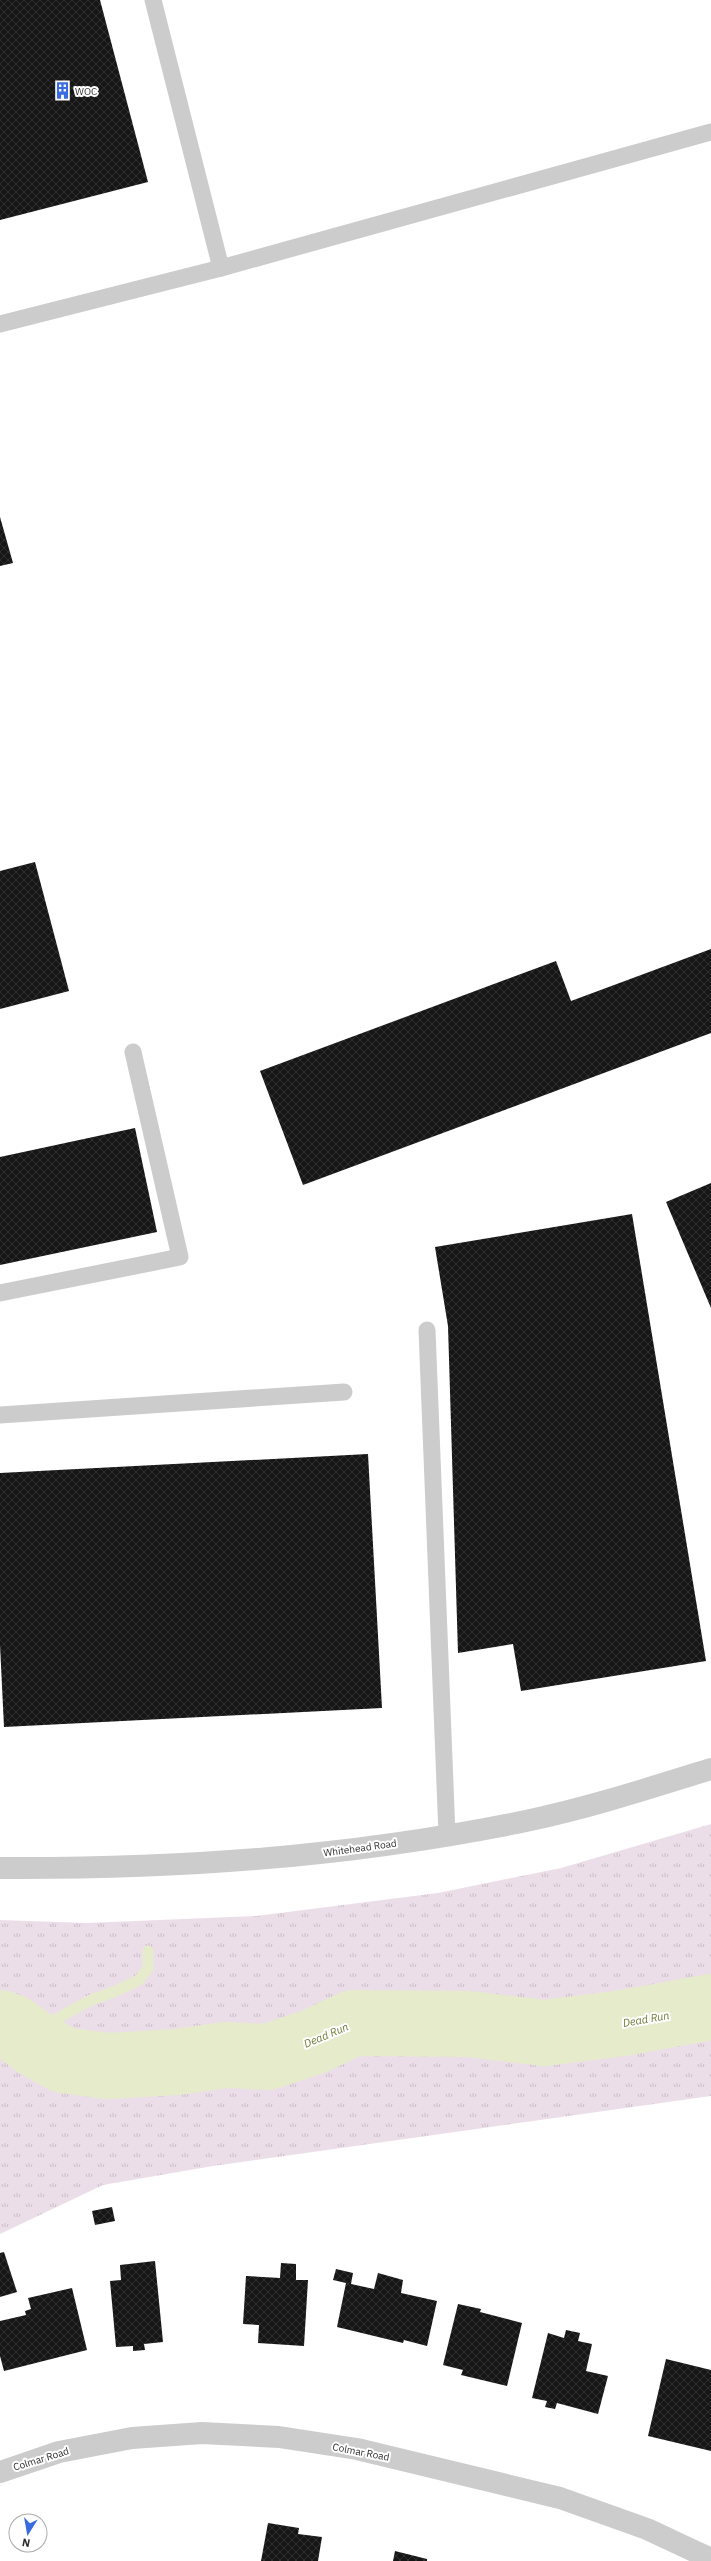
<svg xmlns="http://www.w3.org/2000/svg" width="711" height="2561" font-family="'IBM Plex Sans',sans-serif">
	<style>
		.grass { fill: url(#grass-tufts) }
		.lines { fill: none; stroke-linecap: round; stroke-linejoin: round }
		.stream { stroke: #e6ebcb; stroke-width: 11 }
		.river { stroke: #e6ebcb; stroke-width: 66 }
		.building { fill: url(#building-cross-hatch) }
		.lane { stroke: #ccc; stroke-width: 17 }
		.street { stroke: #ccc; stroke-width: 22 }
		.labels { text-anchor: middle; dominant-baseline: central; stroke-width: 4; stroke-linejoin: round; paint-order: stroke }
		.poi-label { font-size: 10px; fill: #2f2f2f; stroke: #fff; text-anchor: start }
		.street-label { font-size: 10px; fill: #2f2f2f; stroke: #fff }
		.water-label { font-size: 11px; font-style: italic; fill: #717c39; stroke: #fff }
	</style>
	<defs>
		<pattern id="grass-tufts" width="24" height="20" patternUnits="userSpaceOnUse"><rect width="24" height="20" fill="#ecdee8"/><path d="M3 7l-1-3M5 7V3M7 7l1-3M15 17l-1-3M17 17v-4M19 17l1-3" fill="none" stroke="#cbbfc7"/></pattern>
		<pattern id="building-cross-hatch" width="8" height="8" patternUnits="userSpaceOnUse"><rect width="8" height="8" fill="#161616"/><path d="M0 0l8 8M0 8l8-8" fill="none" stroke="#303030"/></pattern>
	</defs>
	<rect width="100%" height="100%" fill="#fff"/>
	<polygon class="grass" points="711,1824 711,2096 213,2166 103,2185 0,2234 0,1920 87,1923 256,1916 438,1893 561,1868"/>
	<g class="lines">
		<polyline class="stream" points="25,2036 91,2000 116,1991 139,1980 148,1968 148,1951"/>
		<polyline class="river" points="0,2023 12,2027 37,2045 63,2060 108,2066 176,2062 226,2055 268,2057 315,2041 353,2023 469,2024 544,2033 623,2023 711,2007"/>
	</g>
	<g class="building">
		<polygon points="0,0 100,0 148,182 0,220"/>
		<polygon points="0,517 13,563 0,566"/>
		<polygon points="35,862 69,991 0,1009 0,871"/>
		<polygon points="711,949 711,1033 303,1185 260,1071 556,961 571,1001"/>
		<polygon points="135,1128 157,1232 0,1265 0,1157"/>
		<polygon points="711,1183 711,1308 666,1202"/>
		<polygon points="632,1214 706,1661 521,1691 513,1644 458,1653 448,1326 435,1247"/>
		<polygon points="368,1454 382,1708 4,1727 0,1645 0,1473"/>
		<polygon points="112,2207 115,2221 95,2225 92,2211"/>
		<polygon points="4,2252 17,2292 0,2297 0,2253"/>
		<polygon points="155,2261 163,2342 144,2344 145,2350 133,2351 133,2346 116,2347 110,2281 121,2280 120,2265"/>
		<polygon points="281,2263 296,2264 296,2280 308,2280 304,2346 258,2343 259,2325 243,2324 246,2276 280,2278"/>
		<polygon points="336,2269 353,2273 351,2284 374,2289 378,2273 403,2280 401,2293 437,2301 427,2346 404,2340 403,2343 337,2327 346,2283 333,2280"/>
		<polygon points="72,2288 87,2350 4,2371 0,2356 0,2321 26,2315 25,2311 31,2309 28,2298"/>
		<polygon points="458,2304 481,2309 480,2312 522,2323 507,2386 461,2375 463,2370 443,2365"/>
		<polygon points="566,2330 580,2333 578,2341 592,2344 586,2371 608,2376 598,2414 557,2403 555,2409 545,2407 547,2401 532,2398 548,2333 564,2338"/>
		<polygon points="666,2359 711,2370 711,2451 648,2436"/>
		<polygon points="268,2523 299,2528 298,2534 322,2537 318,2561 261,2561"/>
		<polygon points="395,2551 427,2559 427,2561 393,2561"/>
	</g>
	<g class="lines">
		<g class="lane">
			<polyline points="153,0 221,268"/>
			<polyline points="0,324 221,268 711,132"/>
			<polyline points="0,1293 180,1257 133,1052"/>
			<polyline points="427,1330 447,1835"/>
			<polyline points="0,1415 344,1392"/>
		</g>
		<g class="street">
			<path d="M0,1868C179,1869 350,1857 526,1821C588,1808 650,1788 711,1769"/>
			<polyline points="0,2472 59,2452 132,2438 202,2433 279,2437 357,2449 560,2498 647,2529 711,2559"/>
		</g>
	</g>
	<defs>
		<symbol id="building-bare" viewBox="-9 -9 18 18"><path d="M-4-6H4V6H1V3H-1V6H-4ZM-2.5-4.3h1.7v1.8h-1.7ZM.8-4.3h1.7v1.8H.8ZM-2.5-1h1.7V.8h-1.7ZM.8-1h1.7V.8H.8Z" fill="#386bdf" stroke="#fff" stroke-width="2.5" paint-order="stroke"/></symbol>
	</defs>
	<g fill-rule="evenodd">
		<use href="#building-bare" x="50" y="78" width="25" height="25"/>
	</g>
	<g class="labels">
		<g class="poi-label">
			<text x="75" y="91">WOC</text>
		</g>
		<g class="street-label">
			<text transform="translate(360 1848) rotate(-8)">Whitehead Road</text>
			<text transform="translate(361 2452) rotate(11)">Colmar Road</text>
			<text transform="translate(41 2459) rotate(-17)">Colmar Road</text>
		</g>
		<g class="water-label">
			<text transform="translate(646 2019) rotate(-10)">Dead Run</text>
			<text transform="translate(326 2035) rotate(-23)">Dead Run</text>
		</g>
	</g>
	<g transform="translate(28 2533) rotate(191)"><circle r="19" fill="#ffffff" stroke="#acacac"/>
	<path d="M0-3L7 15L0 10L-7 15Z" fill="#386bdf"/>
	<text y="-6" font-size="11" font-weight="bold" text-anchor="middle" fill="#2f2f2f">N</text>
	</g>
</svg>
